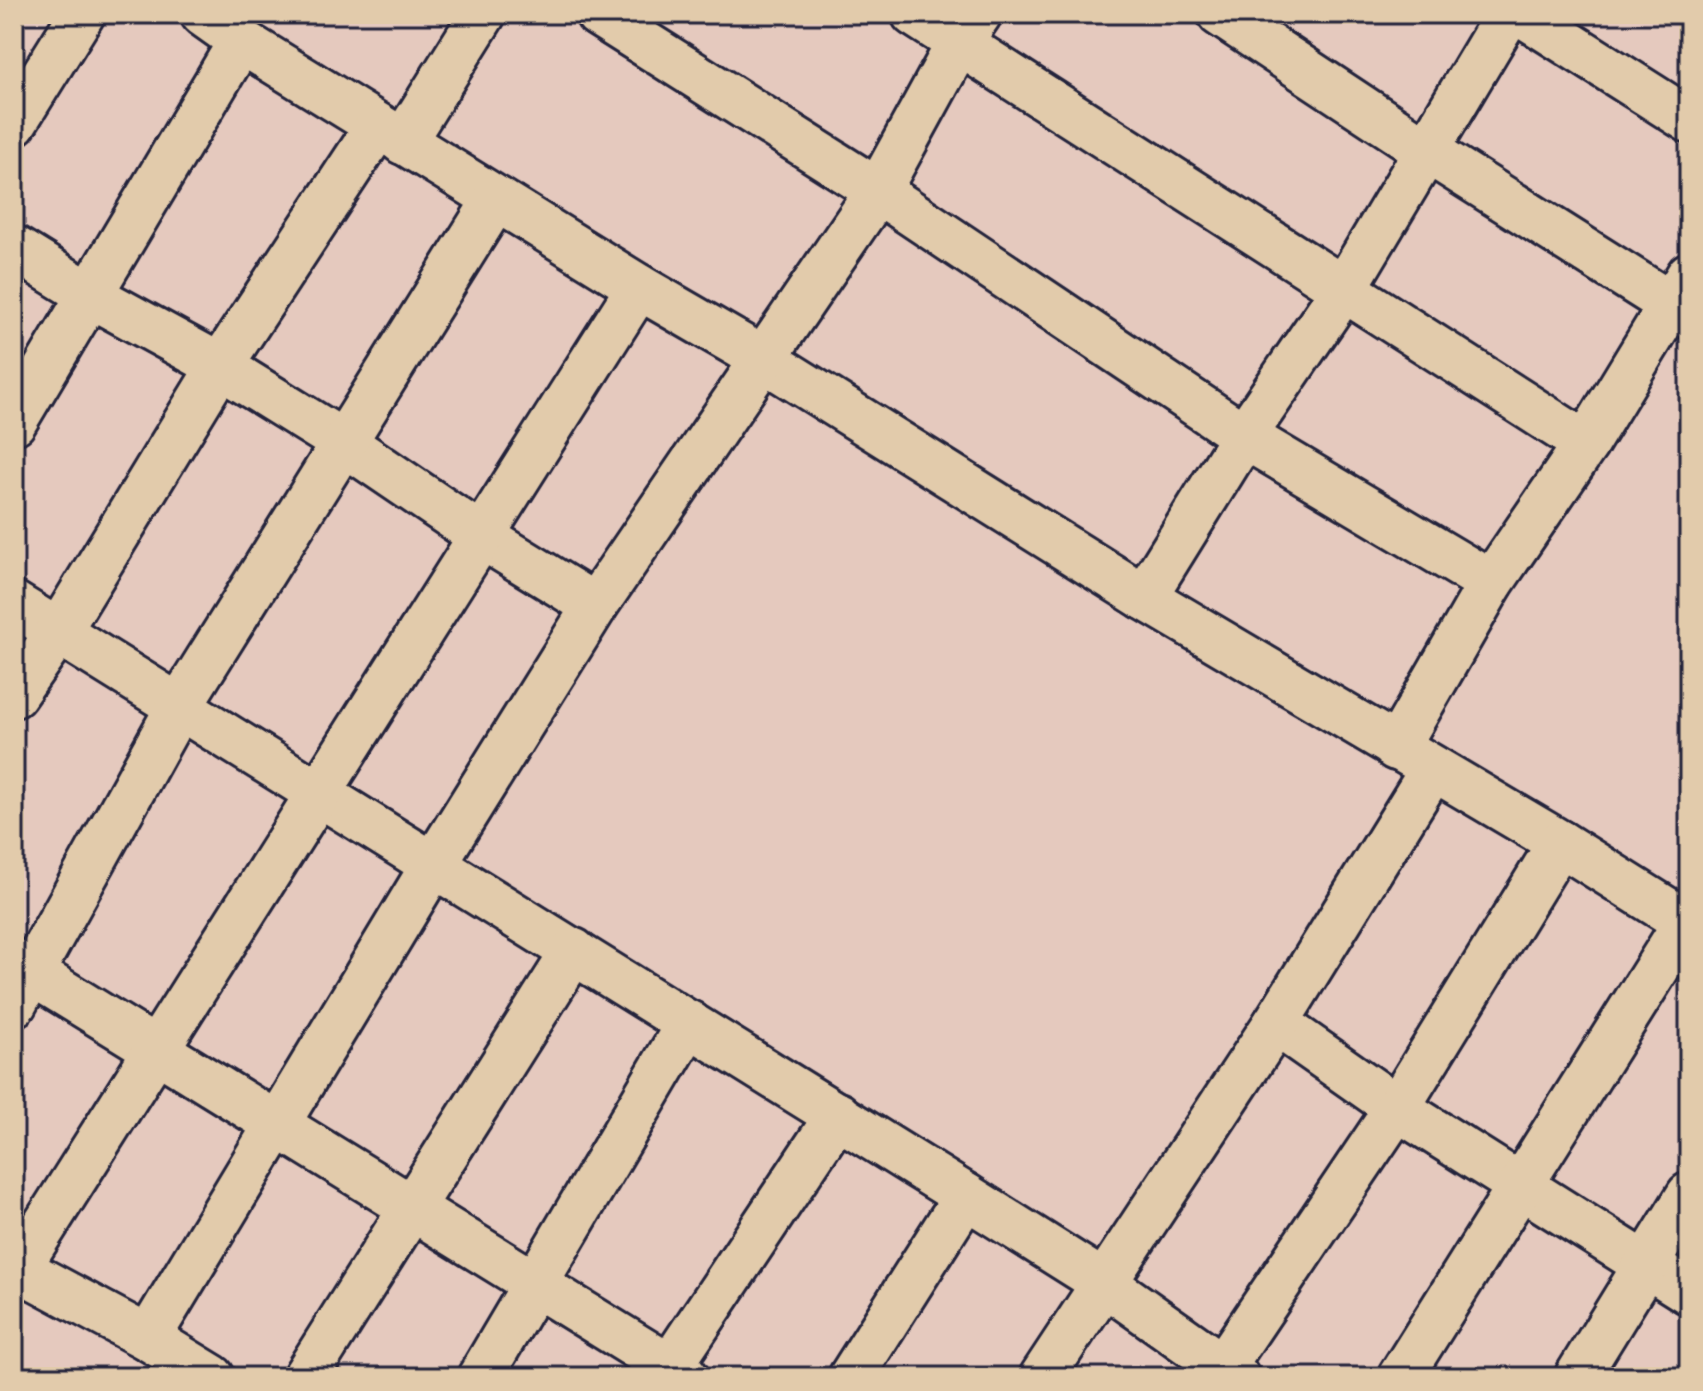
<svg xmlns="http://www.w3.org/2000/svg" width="1703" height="1391" font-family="'Patrick Hand',sans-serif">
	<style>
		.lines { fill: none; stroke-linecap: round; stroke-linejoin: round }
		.minor-casing { stroke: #22223b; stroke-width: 50 }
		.minor { stroke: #e2cbab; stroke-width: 44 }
	</style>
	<rect width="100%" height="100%" fill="#e5c9be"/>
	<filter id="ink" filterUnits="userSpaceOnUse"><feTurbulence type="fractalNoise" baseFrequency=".0125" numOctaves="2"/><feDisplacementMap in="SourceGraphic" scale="16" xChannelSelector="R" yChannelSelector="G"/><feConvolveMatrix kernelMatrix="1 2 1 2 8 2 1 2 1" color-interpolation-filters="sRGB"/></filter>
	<g filter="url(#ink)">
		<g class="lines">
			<defs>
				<g id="minor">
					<polyline points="203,14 241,41 639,287 765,360 1144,597 1560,843 1689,924"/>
					<polyline points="598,14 878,191 1244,436 1491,583"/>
					<polyline points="914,14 1586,444"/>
					<polyline points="1220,14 1426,150 1689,316"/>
					<polyline points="1522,14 1689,120"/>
					<polyline points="14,123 82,14"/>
					<polyline points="403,142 483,14"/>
					<polyline points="14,248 90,295 220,366 344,443 481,536 595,606"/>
					<polyline points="14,422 241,41"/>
					<polyline points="1144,597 1244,436 1344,289 1508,14"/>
					<polyline points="14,604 966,1196 1104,1283 1237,1377"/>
					<polyline points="14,695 58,632 220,366 378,126"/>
					<polyline points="1396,748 1491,583 1586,444 1689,275"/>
					<polyline points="14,962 686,1377"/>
					<polyline points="14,1004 178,708 496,199"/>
					<polyline points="1276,1023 1397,1108 1689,1292"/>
					<polyline points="14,1266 148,1338 212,1377"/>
					<polyline points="18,1268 639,287"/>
					<polyline points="148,1338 434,864 595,606 878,191 958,45 979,14"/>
					<polyline points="305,1377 574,951"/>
					<polyline points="480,1377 689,1023"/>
					<polyline points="663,1377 838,1115"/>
					<polyline points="851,1377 966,1196"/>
					<polyline points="1042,1377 1276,1023 1433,769"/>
					<polyline points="1216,1377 1397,1108 1560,843"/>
					<polyline points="1400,1377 1686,922"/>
					<polyline points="1577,1377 1689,1195"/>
				</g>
			</defs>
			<use href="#minor" class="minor-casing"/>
			<use href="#minor" class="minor"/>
		</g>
	</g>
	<rect width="1703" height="1391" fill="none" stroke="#e2cbab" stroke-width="48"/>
	<rect x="24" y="24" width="1655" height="1343" fill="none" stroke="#22223b" stroke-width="3" filter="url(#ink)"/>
</svg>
